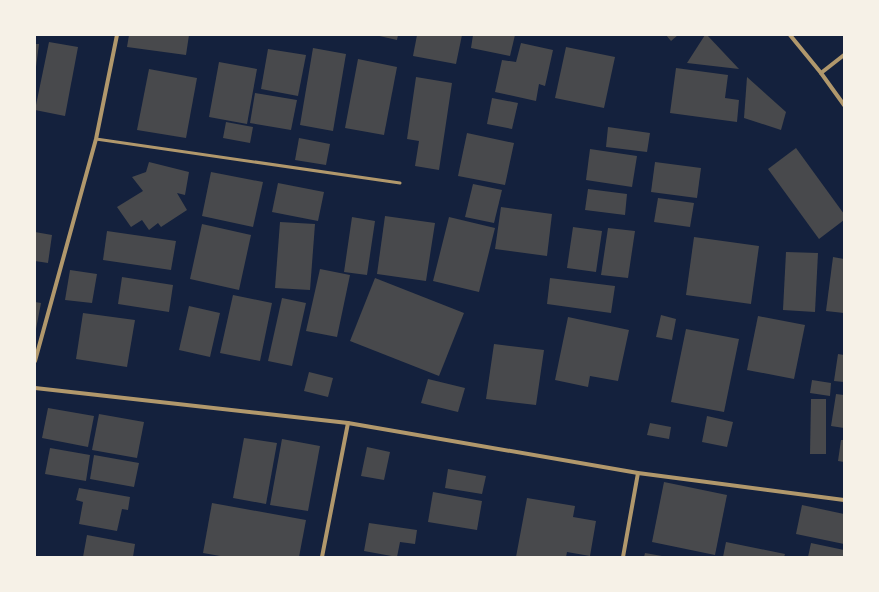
<svg xmlns="http://www.w3.org/2000/svg" width="879" height="592" font-family="Inter,sans-serif">
	<style>
		.building { fill: #48494c }
		.lines { fill: none; stroke-linecap: round; stroke-linejoin: round }
		.service { stroke: #b1986c; stroke-width: 3 }
		.minor { stroke: #b1986c; stroke-width: 4 }
	</style>
	<rect width="100%" height="100%" fill="#14213d"/>
	<g class="building">
		<polygon points="129,35 189,35 186,55 127,47"/>
		<polygon points="375,35 398,35 397,40"/>
		<polygon points="417,35 462,35 456,64 413,56"/>
		<polygon points="473,35 515,35 510,56 471,48"/>
		<polygon points="666,35 678,35 671,41"/>
		<polygon points="705,35 707,35 739,69 687,63"/>
		<polygon points="49,42 78,47 65,116 35,110"/>
		<polygon points="521,43 553,50 545,86 539,84 536,101 495,92 502,60 516,62"/>
		<polygon points="35,44 39,44 36,67 35,67"/>
		<polygon points="566,47 615,57 604,108 555,98"/>
		<polygon points="313,48 346,54 333,131 300,125"/>
		<polygon points="268,49 306,55 298,96 261,89"/>
		<polygon points="358,59 397,67 384,135 345,128"/>
		<polygon points="219,62 257,69 247,124 209,117"/>
		<polygon points="676,68 728,75 725,98 739,100 737,122 670,113"/>
		<polygon points="149,69 197,78 186,138 137,130"/>
		<polygon points="416,77 452,83 439,170 415,166 419,141 407,139"/>
		<polygon points="747,77 786,112 781,130 744,118"/>
		<polygon points="255,93 297,100 291,130 250,123"/>
		<polygon points="492,98 518,103 512,129 487,124"/>
		<polygon points="226,122 253,127 250,143 223,138"/>
		<polygon points="608,127 650,133 647,152 606,147"/>
		<polygon points="467,133 514,143 505,185 458,176"/>
		<polygon points="299,138 330,144 326,165 295,160"/>
		<polygon points="796,148 844,214 844,220 819,239 768,169"/>
		<polygon points="590,149 637,156 632,187 586,180"/>
		<polygon points="149,162 189,172 185,195 177,193 187,210 161,227 158,223 149,230 142,220 131,227 117,207 143,191 132,177 146,172"/>
		<polygon points="655,162 701,168 697,198 651,192"/>
		<polygon points="211,172 263,182 253,227 202,216"/>
		<polygon points="278,183 324,192 318,221 272,212"/>
		<polygon points="473,184 502,190 494,223 465,217"/>
		<polygon points="588,189 627,194 625,215 585,210"/>
		<polygon points="658,198 694,203 690,227 654,222"/>
		<polygon points="501,207 552,214 547,256 495,249"/>
		<polygon points="385,216 435,223 426,281 377,274"/>
		<polygon points="352,217 375,221 367,275 344,272"/>
		<polygon points="449,217 495,228 479,292 433,281"/>
		<polygon points="280,222 315,224 310,290 275,288"/>
		<polygon points="202,224 251,235 239,290 190,279"/>
		<polygon points="573,227 602,231 596,272 567,268"/>
		<polygon points="608,228 635,231 628,278 601,275"/>
		<polygon points="107,231 176,241 171,270 103,260"/>
		<polygon points="35,232 52,235 48,263 35,261"/>
		<polygon points="694,237 759,246 751,304 686,295"/>
		<polygon points="786,252 818,253 815,312 783,310"/>
		<polygon points="833,257 844,259 844,313 826,311"/>
		<polygon points="320,269 350,275 337,337 306,331"/>
		<polygon points="70,270 97,274 92,303 65,300"/>
		<polygon points="122,277 173,285 169,312 118,304"/>
		<polygon points="375,278 464,313 439,376 350,341"/>
		<polygon points="550,278 615,286 611,313 547,304"/>
		<polygon points="233,295 272,303 260,361 220,353"/>
		<polygon points="282,298 306,303 292,366 268,361"/>
		<polygon points="35,302 41,303 36,329 35,329"/>
		<polygon points="189,306 220,313 210,357 179,350"/>
		<polygon points="83,313 135,320 127,367 76,359"/>
		<polygon points="661,315 676,319 672,340 656,337"/>
		<polygon points="758,316 805,325 794,379 747,370"/>
		<polygon points="568,317 629,330 618,381 590,376 588,387 555,380"/>
		<polygon points="686,329 739,339 724,412 671,402"/>
		<polygon points="494,344 544,350 536,405 486,399"/>
		<polygon points="838,354 844,355 844,382 834,381"/>
		<polygon points="309,372 333,378 328,397 304,391"/>
		<polygon points="428,379 465,388 458,412 421,403"/>
		<polygon points="812,380 831,383 830,396 810,393"/>
		<polygon points="836,394 844,395 844,428 831,426"/>
		<polygon points="811,399 826,399 826,454 810,454"/>
		<polygon points="48,408 94,416 88,447 42,438"/>
		<polygon points="99,414 144,422 137,458 92,450"/>
		<polygon points="707,416 733,422 727,447 702,442"/>
		<polygon points="650,423 671,427 669,439 647,435"/>
		<polygon points="244,438 277,443 266,504 233,498"/>
		<polygon points="282,439 320,446 308,511 270,505"/>
		<polygon points="841,440 844,440 844,462 838,461"/>
		<polygon points="367,447 390,452 384,480 361,476"/>
		<polygon points="50,448 90,455 86,481 45,474"/>
		<polygon points="94,455 139,463 134,487 90,479"/>
		<polygon points="448,469 486,476 482,494 445,488"/>
		<polygon points="664,482 727,495 715,555 652,542"/>
		<polygon points="79,488 130,497 128,510 122,509 117,531 79,524 83,502 76,500"/>
		<polygon points="433,492 482,501 477,530 428,522"/>
		<polygon points="527,498 575,506 573,517 596,521 590,556 567,552 566,557 516,557"/>
		<polygon points="212,503 306,520 299,557 226,557 203,553"/>
		<polygon points="802,505 844,514 844,544 796,534"/>
		<polygon points="369,523 417,530 415,544 400,542 397,557 364,551"/>
		<polygon points="87,535 135,544 133,557 83,557"/>
		<polygon points="726,542 785,554 784,557 723,557"/>
		<polygon points="811,543 844,550 844,557 808,557"/>
		<polygon points="645,553 662,556 662,557 644,557"/>
	</g>
	<g class="lines">
		<polyline class="service" points="96,139 400,183"/>
		<g class="minor">
			<polyline points="790,35 821,73 844,105"/>
			<polyline points="821,73 844,55"/>
			<polyline points="35,361 96,139 117,35"/>
			<polyline points="35,388 348,423 638,473 844,500"/>
			<polyline points="322,557 348,423"/>
			<polyline points="623,557 638,473"/>
		</g>
	</g>
	<rect width="879" height="592" fill="none" stroke="#f6f1e7" stroke-width="72"/>
</svg>
